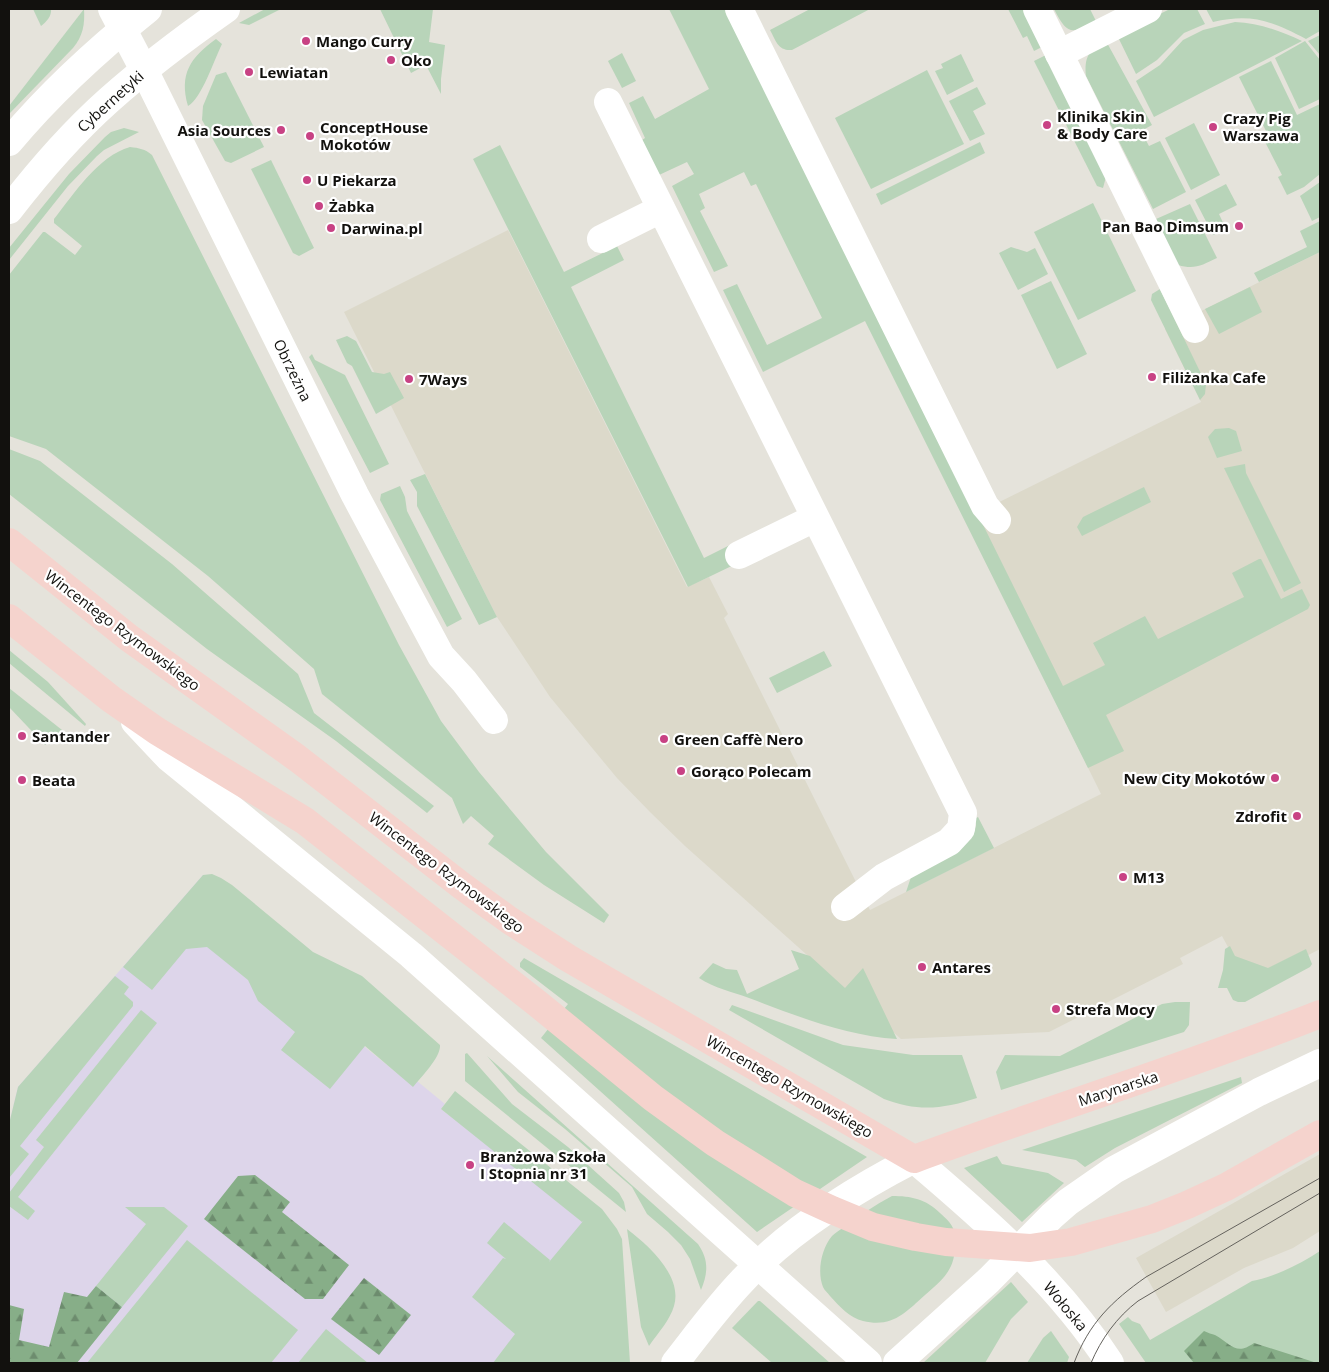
<svg xmlns="http://www.w3.org/2000/svg" width="1329" height="1372" font-family="'Open Sans',sans-serif">
	<style>
		.built { fill: #dcd9ca }
		.education { fill: #ddd5ea }
		.green { fill: #b8d4b9 }
		.forest { fill: url(#forest-firs) }
		.lines { fill: none; stroke-linecap: round; stroke-linejoin: round }
		.street { stroke: #fff; stroke-width: 28 }
		.secondary { stroke: #fff; stroke-width: 28 }
		.primary { stroke: #f5d3cd; stroke-width: 28 }
		.tram { stroke: #64625d; stroke-width: 1 }
		.poi-dot { fill: #c84284; stroke: #fff; stroke-width: 2 }
		.labels { text-anchor: middle; dominant-baseline: central; stroke-width: 4.5; stroke-linejoin: round; paint-order: stroke }
		.poi-label { font-size: 15px; font-weight: bold; fill: #12110e; stroke: #fff; text-anchor: start }
		.street-label { font-size: 15px; fill: #12110e; stroke: #fff }
	</style>
	<defs>
		<pattern id="forest-firs" width="22" height="20" patternUnits="userSpaceOnUse" patternTransform="scale(1.25)"><rect width="22" height="20" fill="#87ae88"/><path d="M5 1l3.5 6h-7zM16 11l3.5 6h-7z" fill="#6d8c6e"/></pattern>
	</defs>
	<rect width="100%" height="100%" fill="#e5e3db"/>
	<g class="built">
		<polygon points="508,230 687,587 709,577 728,614 724,618 870,910 1101,794 965,519 1201,402 1165,329 1320,252 1320,949 1249,986 1222,936 1180,958 1183,964 1049,1032 901,1039 685,846 650,812 617,778 550,697 497,617 344,312"/>
		<polygon points="1320,1154 1320,1231 1293,1248 1244,1268 1166,1312 1136,1258"/>
	</g>
	<polygon class="education" points="203,875 366,1048 413,1086 417,1081 445,1104 441,1109 584,1220 630,1363 9,1363 9,1124 18,1087"/>
	<g class="green">
		<path d="M33,9H51C52,16 46,22 41,26Z"/>
		<path d="M84,9C85,24 83,36 73,48L9,114V106Z"/>
		<polygon points="265,9 281,9 249,25 239,23"/>
		<polygon points="380,9 433,9 429,42 445,45 441,79 441,94 426,65 411,73"/>
		<polygon points="669,9 727,9 1063,686 1105,665 1093,643 1145,616 1158,639 1244,597 1232,573 1259,559 1261,559 1281,599 1302,589 1310,605 1308,609 1106,715 1124,751 1088,768 865,321 763,372 723,290 737,284 767,345 822,318 756,184 751,186 744,172 699,194 705,208 700,211 728,266 714,272 672,186 694,174 687,162 659,175 642,140 645,138 629,103 643,96 655,119 709,89"/>
		<path d="M810,9H870L792,50C778,51 776,41 770,30Z"/>
		<polygon points="1008,9 1025,9 1044,46 1034,51 1027,36 1023,38"/>
		<path d="M1054,9H1090L1097,23C1070,33 1068,36 1054,9Z"/>
		<polygon points="1170,9 1197,9 1205,24 1184,33 1157,60 1136,74 1117,35"/>
		<path d="M1206,9H1320V31L1306,39C1271,21 1252,13 1213,22Z"/>
		<path d="M1235,22C1259,23 1280,31 1302,41L1154,117L1136,81L1160,65L1183,40L1203,30Z"/>
		<polygon points="1320,35 1320,55 1308,41"/>
		<path d="M216,39L222,44C214,60 202,98 188,106C179,74 190,58 216,39Z"/>
		<path d="M1106,41L1152,125L1141,131L1149,146L1160,141L1186,192L1153,209L1086,76C1084,57 1089,49 1106,41Z"/>
		<polygon points="1305,41 1320,60 1320,99 1299,109 1275,58"/>
		<polygon points="622,53 636,81 622,88 608,61"/>
		<polygon points="961,54 974,81 947,95 935,71 943,68 941,64"/>
		<polygon points="1046,55 1107,173 1103,188 1097,186 1034,61"/>
		<polygon points="1271,61 1297,115 1320,104 1320,174 1304,187 1287,195 1278,177 1282,175 1264,140 1269,137 1239,77"/>
		<polygon points="927,70 964,144 871,189 835,118"/>
		<polygon points="226,72 264,147 231,163 225,161 202,120 203,106 216,75"/>
		<polygon points="977,87 986,104 973,111 985,134 970,141 949,101"/>
		<polygon points="1194,123 1220,175 1191,190 1165,138"/>
		<polygon points="124,128 139,132 104,150 97,156 68,186 9,260 9,248 69,174 105,137 111,132"/>
		<polygon points="980,142 985,153 881,205 876,194"/>
		<polygon points="500,145 564,272 617,246 624,260 571,287 704,558 734,543 742,561 688,587 473,159"/>
		<path d="M130,147C139,148 145,149 152,155L399,645L441,721L479,772L546,852L609,915L604,923L544,885L488,844L494,836L471,816L463,824L452,798L322,694L314,669L208,576L46,449L9,436V275L43,232H45L75,255L82,246L54,223V219C74,194 98,156 130,147Z"/>
		<polygon points="271,160 314,248 299,256 293,253 251,169"/>
		<polygon points="1320,182 1320,217 1312,221 1300,196"/>
		<polygon points="1226,184 1237,205 1219,214 1226,229 1213,235 1195,200"/>
		<polygon points="1093,203 1136,291 1078,320 1034,232"/>
		<path d="M1190,204L1217,258C1202,265 1195,270 1178,265L1156,219Z"/>
		<polygon points="1320,221 1320,252 1259,282 1254,273 1307,247 1300,231"/>
		<polygon points="1011,247 1027,252 1035,248 1048,274 1018,290 999,253"/>
		<polygon points="1051,281 1087,354 1057,369 1021,295"/>
		<polygon points="1250,287 1262,312 1219,334 1205,309"/>
		<polygon points="1160,289 1206,384 1205,394 1200,400 1151,300 1152,294"/>
		<polygon points="347,336 356,341 372,372 384,374 390,372 404,398 376,414 352,366 347,363 336,340"/>
		<polygon points="312,354 315,360 345,375 389,464 370,473 309,357"/>
		<polygon points="1229,428 1236,431 1242,451 1217,458 1208,437 1215,429"/>
		<polygon points="9,449 40,461 172,564 298,674 314,713 434,806 427,813 336,741 207,649 9,494"/>
		<polygon points="1245,464 1246,473 1301,583 1284,592 1224,468"/>
		<polygon points="425,474 497,617 479,625 417,506 417,492 410,480"/>
		<polygon points="400,486 405,497 407,511 462,619 447,627 380,500 381,494"/>
		<polygon points="1144,487 1151,502 1082,536 1077,527 1083,517"/>
		<polygon points="9,650 48,682 86,724 85,726 9,663"/>
		<polygon points="824,651 832,666 777,693 769,678"/>
		<polygon points="9,688 62,730 45,745 9,707"/>
		<polygon points="978,817 994,848 906,892 913,871 974,832 976,825 974,819"/>
		<path d="M212,874L221,878L232,885L313,952L362,976L440,1045C441,1057 421,1077 413,1087L365,1046L330,1089L281,1050L295,1032L258,1001L248,980L207,947L186,949L152,990L123,967L203,875Z"/>
		<polygon points="1230,946 1235,956 1268,968 1306,949 1312,964 1310,967 1245,1002 1238,1002 1233,1000 1227,988 1218,988 1223,970 1225,949"/>
		<path d="M791,950L810,956L845,988L863,968L897,1039C846,1036 797,1016 749,998C733,992 714,988 699,978L713,963L726,969L737,970L747,994L799,969Z"/>
		<polygon points="524,958 867,1157 757,1232 541,1038 568,1004 520,967 520,963"/>
		<polygon points="115,976 129,987 124,994 133,1002 133,1006 20,1146 29,1154 9,1178 9,1124 18,1087"/>
		<polygon points="1175,1002 1190,1002 1189,1025 1184,1032 1001,1090 996,1072 1005,1055 1060,1056 1162,1004"/>
		<path d="M732,1005L843,1045L913,1055H962L977,1098C943,1109 918,1112 884,1099L729,1010Z"/>
		<polygon points="141,1010 157,1023 18,1197 35,1211 28,1220 9,1206 9,1193 44,1147 36,1140"/>
		<polygon points="467,1053 512,1104 568,1147 619,1193 624,1202 626,1212 465,1081 465,1054"/>
		<path d="M487,1056L698,1244C709,1260 708,1273 701,1290L690,1259L681,1245L668,1232L647,1214L632,1187L565,1129L518,1092Z"/>
		<polygon points="1241,1077 1242,1083 1115,1148 1085,1167 1076,1160 1022,1150"/>
		<polygon points="455,1091 602,1209 617,1229 622,1239 630,1363 493,1363 515,1334 472,1297 503,1258 506,1259 487,1243 504,1222 550,1260 549,1262 584,1220 582,1222 441,1109"/>
		<polygon points="997,1156 1002,1164 1048,1173 1064,1183 1022,1222 964,1168"/>
		<path d="M892,1196C911,1196 926,1199 940,1213C952,1224 956,1228 955,1245C955,1270 943,1279 925,1295C905,1313 892,1328 863,1321C850,1318 839,1306 830,1296C828,1293 824,1290 823,1287C817,1272 821,1249 832,1236C835,1233 840,1230 844,1227C859,1216 875,1205 892,1196Z"/>
		<polygon points="125,1207 164,1207 188,1226 122,1307 96,1286 146,1224"/>
		<path d="M627,1229C648,1245 683,1276 674,1306C670,1320 658,1333 649,1346L641,1327Z"/>
		<polygon points="187,1240 298,1330 271,1363 87,1363"/>
		<path d="M1320,1251V1363H1146L1119,1324L1128,1317L1132,1321L1140,1324L1150,1340L1252,1281C1275,1277 1300,1264 1320,1251Z"/>
		<polygon points="1011,1282 1028,1302 1011,1319 985,1363 923,1363"/>
		<polygon points="758,1301 760,1301 830,1363 772,1363 732,1328"/>
		<polygon points="326,1329 368,1363 298,1363"/>
		<polygon points="1051,1331 1069,1357 1067,1363 1027,1363 1043,1338"/>
	</g>
	<g class="forest">
		<polygon points="255,1175 290,1202 282,1212 349,1265 323,1299 305,1299 204,1219 238,1176"/>
		<polygon points="364,1278 411,1315 379,1355 331,1319"/>
		<polygon points="96,1286 122,1307 77,1363 9,1363 9,1305 24,1309 19,1340 49,1347 64,1292 87,1297"/>
		<path d="M1204,1331C1208,1333 1212,1334 1215,1335C1231,1344 1236,1356 1254,1343L1317,1363H1194L1184,1351Z"/>
	</g>
	<g class="lines">
		<g class="street">
			<polyline points="739,9 985,506 997,520"/>
			<polyline points="1037,9 1195,329"/>
			<polyline points="1059,54 1148,9"/>
			<polyline points="144,70 355,495 441,656 464,681 494,720"/>
			<polyline points="608,102 963,813 961,829 949,842 884,877 845,907"/>
			<polyline points="601,239 661,209"/>
			<polyline points="739,555 815,518"/>
		</g>
		<g class="secondary">
			<polyline points="112,9 144,70"/>
			<path d="M9,142C50,93 98,49 148,9"/>
			<path d="M9,210C39,171 72,133 109,100C146,67 186,37 226,9"/>
			<polyline points="135,722 169,758 411,955 868,1363"/>
			<path d="M675,1363C697,1335 718,1306 743,1280C789,1230 854,1190 914,1159C986,1220 1059,1284 1110,1363"/>
			<polyline points="897,1363 989,1280 1052,1216 1068,1202 1114,1170 1259,1092 1320,1063"/>
		</g>
		<g class="primary">
			<path d="M9,542L129,638L297,758L462,886L509,920L568,958L914,1159C1049,1109 1187,1067 1320,1014"/>
			<polyline points="9,618 111,699 157,731 305,821 538,1004 653,1098 715,1143 795,1193 832,1210 873,1227 916,1237 946,1242 1030,1248 1071,1242 1152,1219 1187,1205 1226,1187 1320,1134"/>
		</g>
		<g class="tram">
			<path d="M1074,1363C1089,1323 1112,1301 1146,1277L1320,1178"/>
			<path d="M1091,1363C1101,1339 1117,1317 1138,1301L1320,1193"/>
		</g>
	</g>
	<g class="poi-dot">
		<circle cx="306" cy="41" r="5"/>
		<circle cx="391" cy="60" r="5"/>
		<circle cx="249" cy="72" r="5"/>
		<circle cx="1047" cy="125" r="5"/>
		<circle cx="1213" cy="127" r="5"/>
		<circle cx="281" cy="130" r="5"/>
		<circle cx="310" cy="136" r="5"/>
		<circle cx="307" cy="180" r="5"/>
		<circle cx="319" cy="206" r="5"/>
		<circle cx="1239" cy="226" r="5"/>
		<circle cx="331" cy="228" r="5"/>
		<circle cx="1152" cy="377" r="5"/>
		<circle cx="409" cy="379" r="5"/>
		<circle cx="22" cy="736" r="5"/>
		<circle cx="664" cy="739" r="5"/>
		<circle cx="681" cy="771" r="5"/>
		<circle cx="1275" cy="778" r="5"/>
		<circle cx="22" cy="780" r="5"/>
		<circle cx="1297" cy="816" r="5"/>
		<circle cx="1123" cy="877" r="5"/>
		<circle cx="922" cy="967" r="5"/>
		<circle cx="1056" cy="1009" r="5"/>
		<circle cx="470" cy="1165" r="5"/>
	</g>
	<g class="labels">
		<g class="poi-label">
			<text x="316" y="41">Mango Curry</text>
			<text x="401" y="60">Oko</text>
			<text x="259" y="72">Lewiatan</text>
			<text x="1057" y="116">Klinika Skin<tspan x="1057" dy="17">&amp; Body Care</tspan></text>
			<text x="1223" y="118">Crazy Pig<tspan x="1223" dy="17">Warszawa</tspan></text>
			<text x="320" y="127">ConceptHouse<tspan x="320" dy="17">Mokotów</tspan></text>
			<text x="271" y="130" text-anchor="end">Asia Sources</text>
			<text x="317" y="180">U Piekarza</text>
			<text x="329" y="206">Żabka</text>
			<text x="1229" y="226" text-anchor="end">Pan Bao Dimsum</text>
			<text x="341" y="228">Darwina.pl</text>
			<text x="1162" y="377">Filiżanka Cafe</text>
			<text x="419" y="379">7Ways</text>
			<text x="32" y="736">Santander</text>
			<text x="674" y="739">Green Caffè Nero</text>
			<text x="691" y="771">Gorąco Polecam</text>
			<text x="1265" y="778" text-anchor="end">New City Mokotów</text>
			<text x="32" y="780">Beata</text>
			<text x="1287" y="816" text-anchor="end">Zdrofit</text>
			<text x="1133" y="877">M13</text>
			<text x="932" y="967">Antares</text>
			<text x="1066" y="1009">Strefa Mocy</text>
			<text x="480" y="1156">Branżowa Szkoła<tspan x="480" dy="17">I Stopnia nr 31</tspan></text>
		</g>
		<g class="street-label">
			<text transform="translate(110 101) rotate(-42)">Cybernetyki</text>
			<text transform="translate(293 370) rotate(64)">Obrzeżna</text>
			<text transform="translate(123 630) rotate(37)">Wincentego Rzymowskiego</text>
			<text transform="translate(447 872) rotate(37)">Wincentego Rzymowskiego</text>
			<text transform="translate(790 1086) rotate(30)">Wincentego Rzymowskiego</text>
			<text transform="translate(1118 1088) rotate(-18)">Marynarska</text>
			<text transform="translate(1066 1306) rotate(50)">Wołoska</text>
		</g>
	</g>
	<rect width="1329" height="1372" fill="none" stroke="#12110e" stroke-width="20"/>
</svg>
